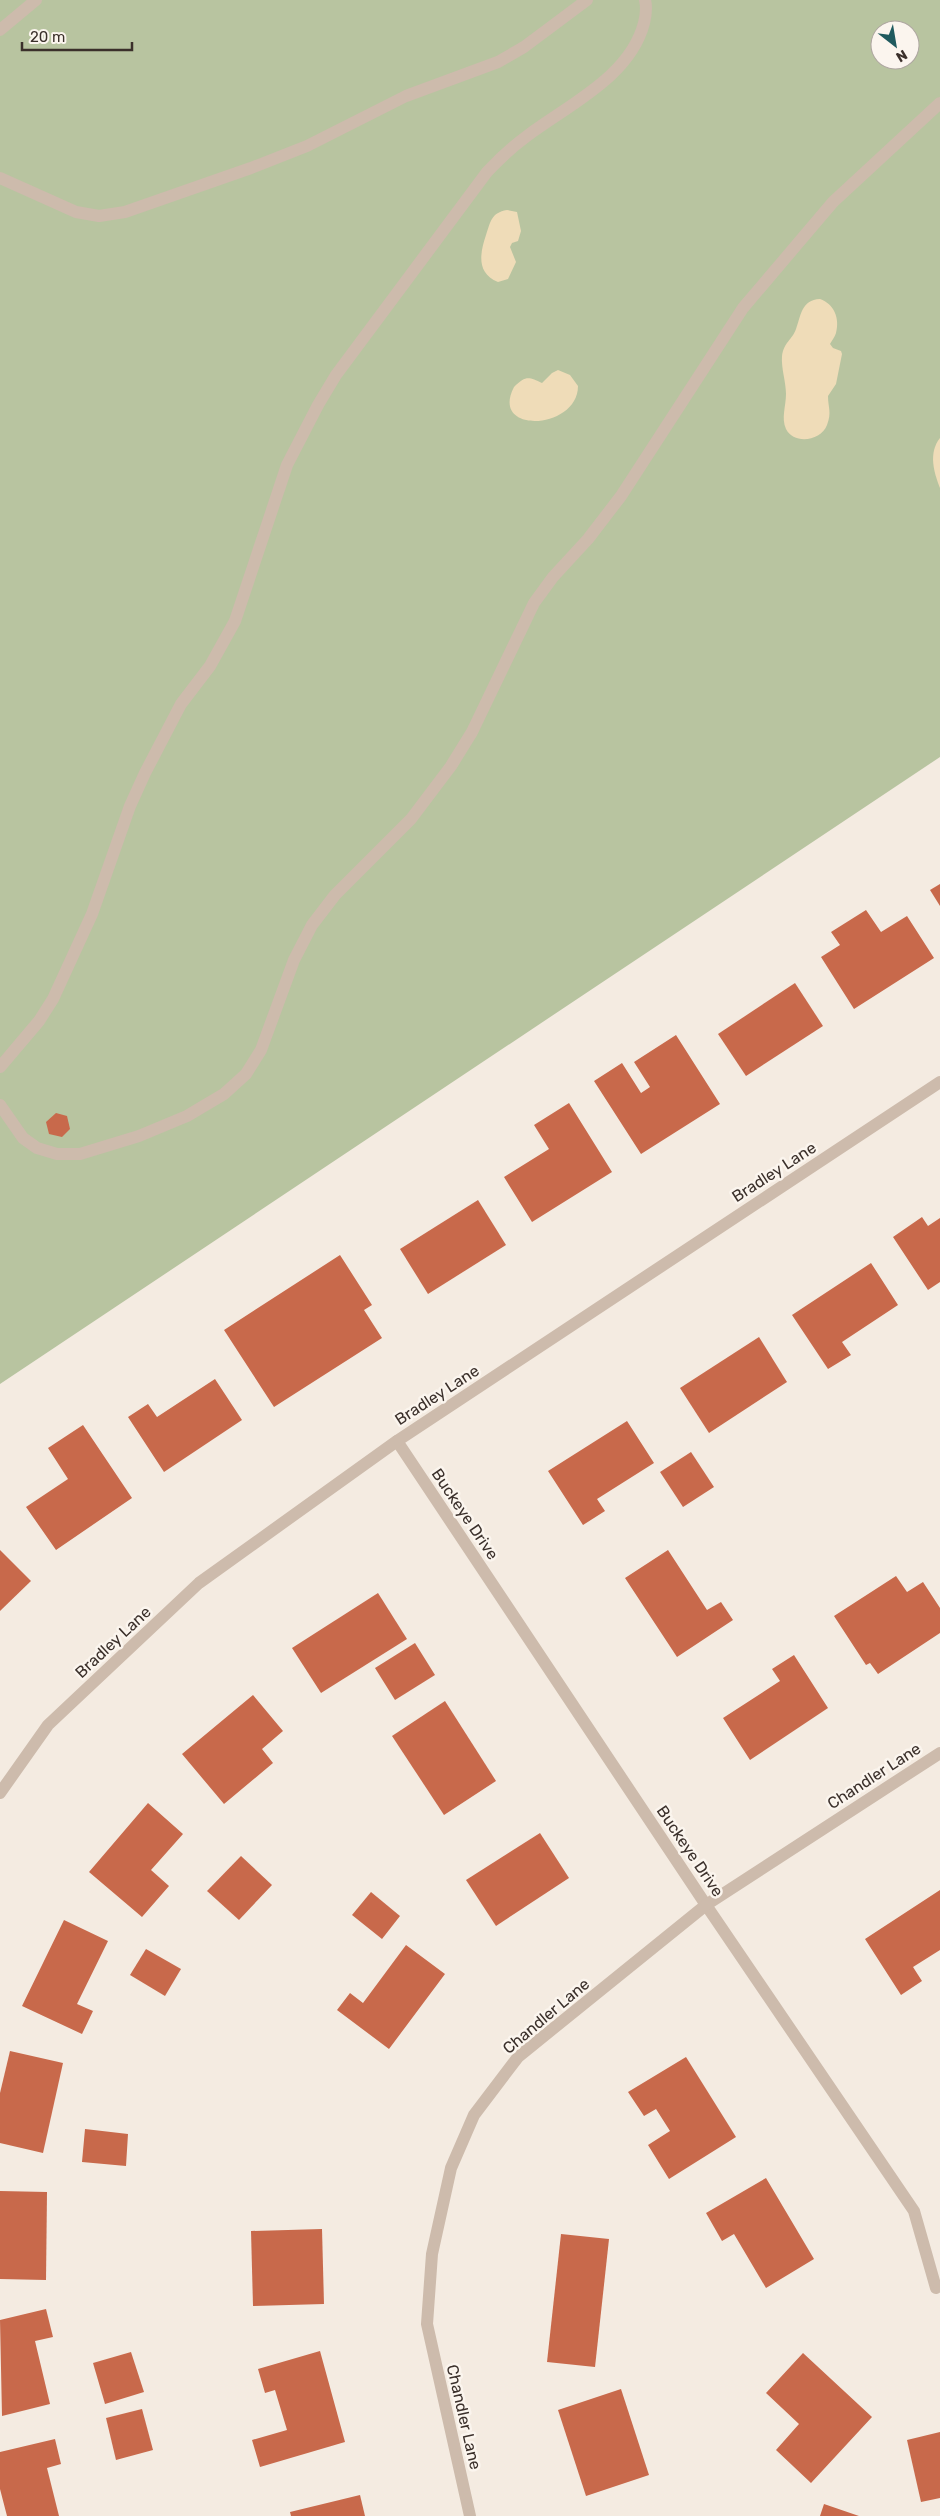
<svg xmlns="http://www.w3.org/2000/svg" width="940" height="2516" font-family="Rubik,sans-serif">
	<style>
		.green { fill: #b8c4a0; fill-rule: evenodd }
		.sand { fill: #efdcb8 }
		.building { fill: #c8694b }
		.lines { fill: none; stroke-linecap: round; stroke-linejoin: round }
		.service { stroke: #cdbbac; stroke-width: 12 }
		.minor { stroke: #cdbbac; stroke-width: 12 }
		.labels { text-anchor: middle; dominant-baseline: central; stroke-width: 5; stroke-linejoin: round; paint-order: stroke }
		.street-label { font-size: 16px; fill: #3b302b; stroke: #fbf5ee }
	</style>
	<rect width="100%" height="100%" fill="#f4ebe1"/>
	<path class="green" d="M0,0H940V757L0,1384ZM880,30H910V60H880Z"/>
	<g class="sand">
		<path d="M507,210L517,212L521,231L518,241L512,243L510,247L516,262L508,279L498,282C476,273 480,253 486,235C491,221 491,213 507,210Z"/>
		<path d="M820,299C834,304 840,318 836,333C835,337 832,340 830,344L833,348L841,351L842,354L836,384L828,396C828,408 832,412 827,425C821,441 794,445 786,429C781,418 786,406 786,394C786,382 781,368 782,356C784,342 792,340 796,329C801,316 801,300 820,299Z"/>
		<path d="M558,370L570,375L578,386C578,430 489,435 514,387C526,375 529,377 542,383L552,373Z"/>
		<path d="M940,438V488C934,473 928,453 940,438Z"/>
	</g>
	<g class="building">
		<polygon points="940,884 940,906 930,890"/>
		<polygon points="866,910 881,932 907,916 934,958 854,1009 821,957 840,945 831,932"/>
		<polygon points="795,983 823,1026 746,1076 718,1034"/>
		<polygon points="676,1035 720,1104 641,1154 594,1081 622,1063 641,1093 650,1087 634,1062"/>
		<polygon points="569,1103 612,1172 532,1222 504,1177 549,1149 534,1125"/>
		<polygon points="56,1113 67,1116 70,1129 62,1137 49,1134 46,1122"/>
		<polygon points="478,1200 506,1245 428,1294 400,1249"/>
		<polygon points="922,1217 928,1226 940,1218 940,1282 928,1290 893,1237"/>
		<polygon points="340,1255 372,1305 364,1310 382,1338 274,1407 224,1330"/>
		<polygon points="871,1263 898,1305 842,1342 851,1355 828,1369 792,1315"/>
		<polygon points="759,1337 787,1382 709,1433 680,1388"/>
		<polygon points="215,1379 242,1420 164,1472 128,1417 148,1404 157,1417"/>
		<polygon points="627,1421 654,1463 597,1499 605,1511 583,1525 548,1471"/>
		<polygon points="83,1425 132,1498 56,1550 26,1507 68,1479 48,1448"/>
		<polygon points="691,1452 714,1487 683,1507 660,1472"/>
		<polygon points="0,1550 31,1581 0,1611"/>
		<polygon points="668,1550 707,1610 721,1602 733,1620 677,1657 625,1578"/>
		<polygon points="896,1576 907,1592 923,1582 940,1608 940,1633 878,1674 870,1663 866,1665 834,1616"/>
		<polygon points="378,1593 407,1639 321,1693 292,1648"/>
		<polygon points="415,1643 435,1675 395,1700 375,1668"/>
		<polygon points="794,1655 828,1708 750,1760 723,1718 780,1681 772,1669"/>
		<polygon points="253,1695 283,1731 262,1749 273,1763 224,1804 182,1754"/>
		<polygon points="445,1701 496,1781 444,1815 392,1736"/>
		<polygon points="148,1803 183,1834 151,1870 169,1886 142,1917 89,1872"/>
		<polygon points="540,1833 569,1878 496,1926 466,1880"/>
		<polygon points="241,1856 272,1885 239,1920 207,1891"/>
		<polygon points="940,1890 940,1950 913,1967 922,1981 901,1995 865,1939"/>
		<polygon points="371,1892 400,1916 382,1939 352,1915"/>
		<polygon points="64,1920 108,1941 77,2004 93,2011 82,2034 22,2006"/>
		<polygon points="406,1945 445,1974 389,2049 337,2010 350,1993 363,2003"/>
		<polygon points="146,1949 181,1969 165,1996 130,1975"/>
		<polygon points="10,2051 63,2063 43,2153 0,2143 0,2093"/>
		<polygon points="686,2057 736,2137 669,2179 648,2145 670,2131 656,2109 644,2116 628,2092"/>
		<polygon points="85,2129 128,2134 126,2166 82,2162"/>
		<polygon points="766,2178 814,2259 766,2288 734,2234 722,2241 706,2213"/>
		<polygon points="0,2191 47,2192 46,2280 0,2279"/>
		<polygon points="322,2229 324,2304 253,2306 251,2231"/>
		<polygon points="561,2234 609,2239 595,2367 547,2362"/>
		<polygon points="46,2309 53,2337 35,2341 50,2404 2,2416 0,2320"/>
		<polygon points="320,2351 345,2442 260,2467 252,2440 287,2430 275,2390 265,2393 258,2369"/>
		<polygon points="131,2352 144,2392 105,2404 93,2363"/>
		<polygon points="803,2353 872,2417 811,2483 776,2450 799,2424 766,2393"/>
		<polygon points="621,2389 649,2475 586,2496 558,2410"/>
		<polygon points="142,2409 153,2450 116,2460 106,2418"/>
		<polygon points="940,2432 940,2498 921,2502 907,2440"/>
		<polygon points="55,2439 61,2464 47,2468 59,2516 7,2516 0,2489 0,2452"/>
		<polygon points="360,2495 365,2516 291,2516 290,2512"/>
		<polygon points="824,2504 859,2516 820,2516"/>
	</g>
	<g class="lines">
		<g class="service">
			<polyline points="0,30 36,0"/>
			<polyline points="0,178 76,212 99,216 125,212 251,168 307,146 406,96 498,62 524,47 587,0"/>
			<path d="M0,1067L39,1021L53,999L92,914L130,806L145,773L181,704L210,666L235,621L287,465L318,405L336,375L487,172C499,159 512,147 527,136C568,105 630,77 644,23C646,15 647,8 645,0"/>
			<polyline points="0,1105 23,1138 37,1148 57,1154 80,1154 139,1136 187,1116 224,1094 246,1074 261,1050 294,960 312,925 335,895 411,819 451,766 472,732 534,603 553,577 588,539 621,496 743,308 833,202 940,103"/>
		</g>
		<g class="minor">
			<polyline points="397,1441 706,1905 914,2211 936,2288"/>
			<polyline points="0,1793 48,1725 199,1583 397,1441 940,1082"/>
			<polyline points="470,2516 427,2324 432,2254 451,2168 474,2115 518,2057 706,1905 940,1753"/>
		</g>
	</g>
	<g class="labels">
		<g class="street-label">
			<text transform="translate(774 1172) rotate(-33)">Bradley Lane</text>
			<text transform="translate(437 1395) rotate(-33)">Bradley Lane</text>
			<text transform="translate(465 1514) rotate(56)">Buckeye Drive</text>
			<text transform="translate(113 1642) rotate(-43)">Bradley Lane</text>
			<text transform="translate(874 1776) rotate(-33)">Chandler Lane</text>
			<text transform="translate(690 1851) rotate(56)">Buckeye Drive</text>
			<text transform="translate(546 2016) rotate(-40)">Chandler Lane</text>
			<text transform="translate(464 2417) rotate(77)">Chandler Lane</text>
		</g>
	</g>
	<g transform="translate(895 45) rotate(149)"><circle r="24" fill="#fbf5ee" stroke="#aea6a0"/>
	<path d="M0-4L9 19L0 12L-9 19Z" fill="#1f5a5e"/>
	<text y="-8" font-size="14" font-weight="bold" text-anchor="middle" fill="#3b302b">N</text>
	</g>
	<path d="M22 42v8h110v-8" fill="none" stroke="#3b302b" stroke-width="2.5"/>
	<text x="30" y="42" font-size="15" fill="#3b302b" stroke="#fbf5ee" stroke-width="4" paint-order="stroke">20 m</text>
</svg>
